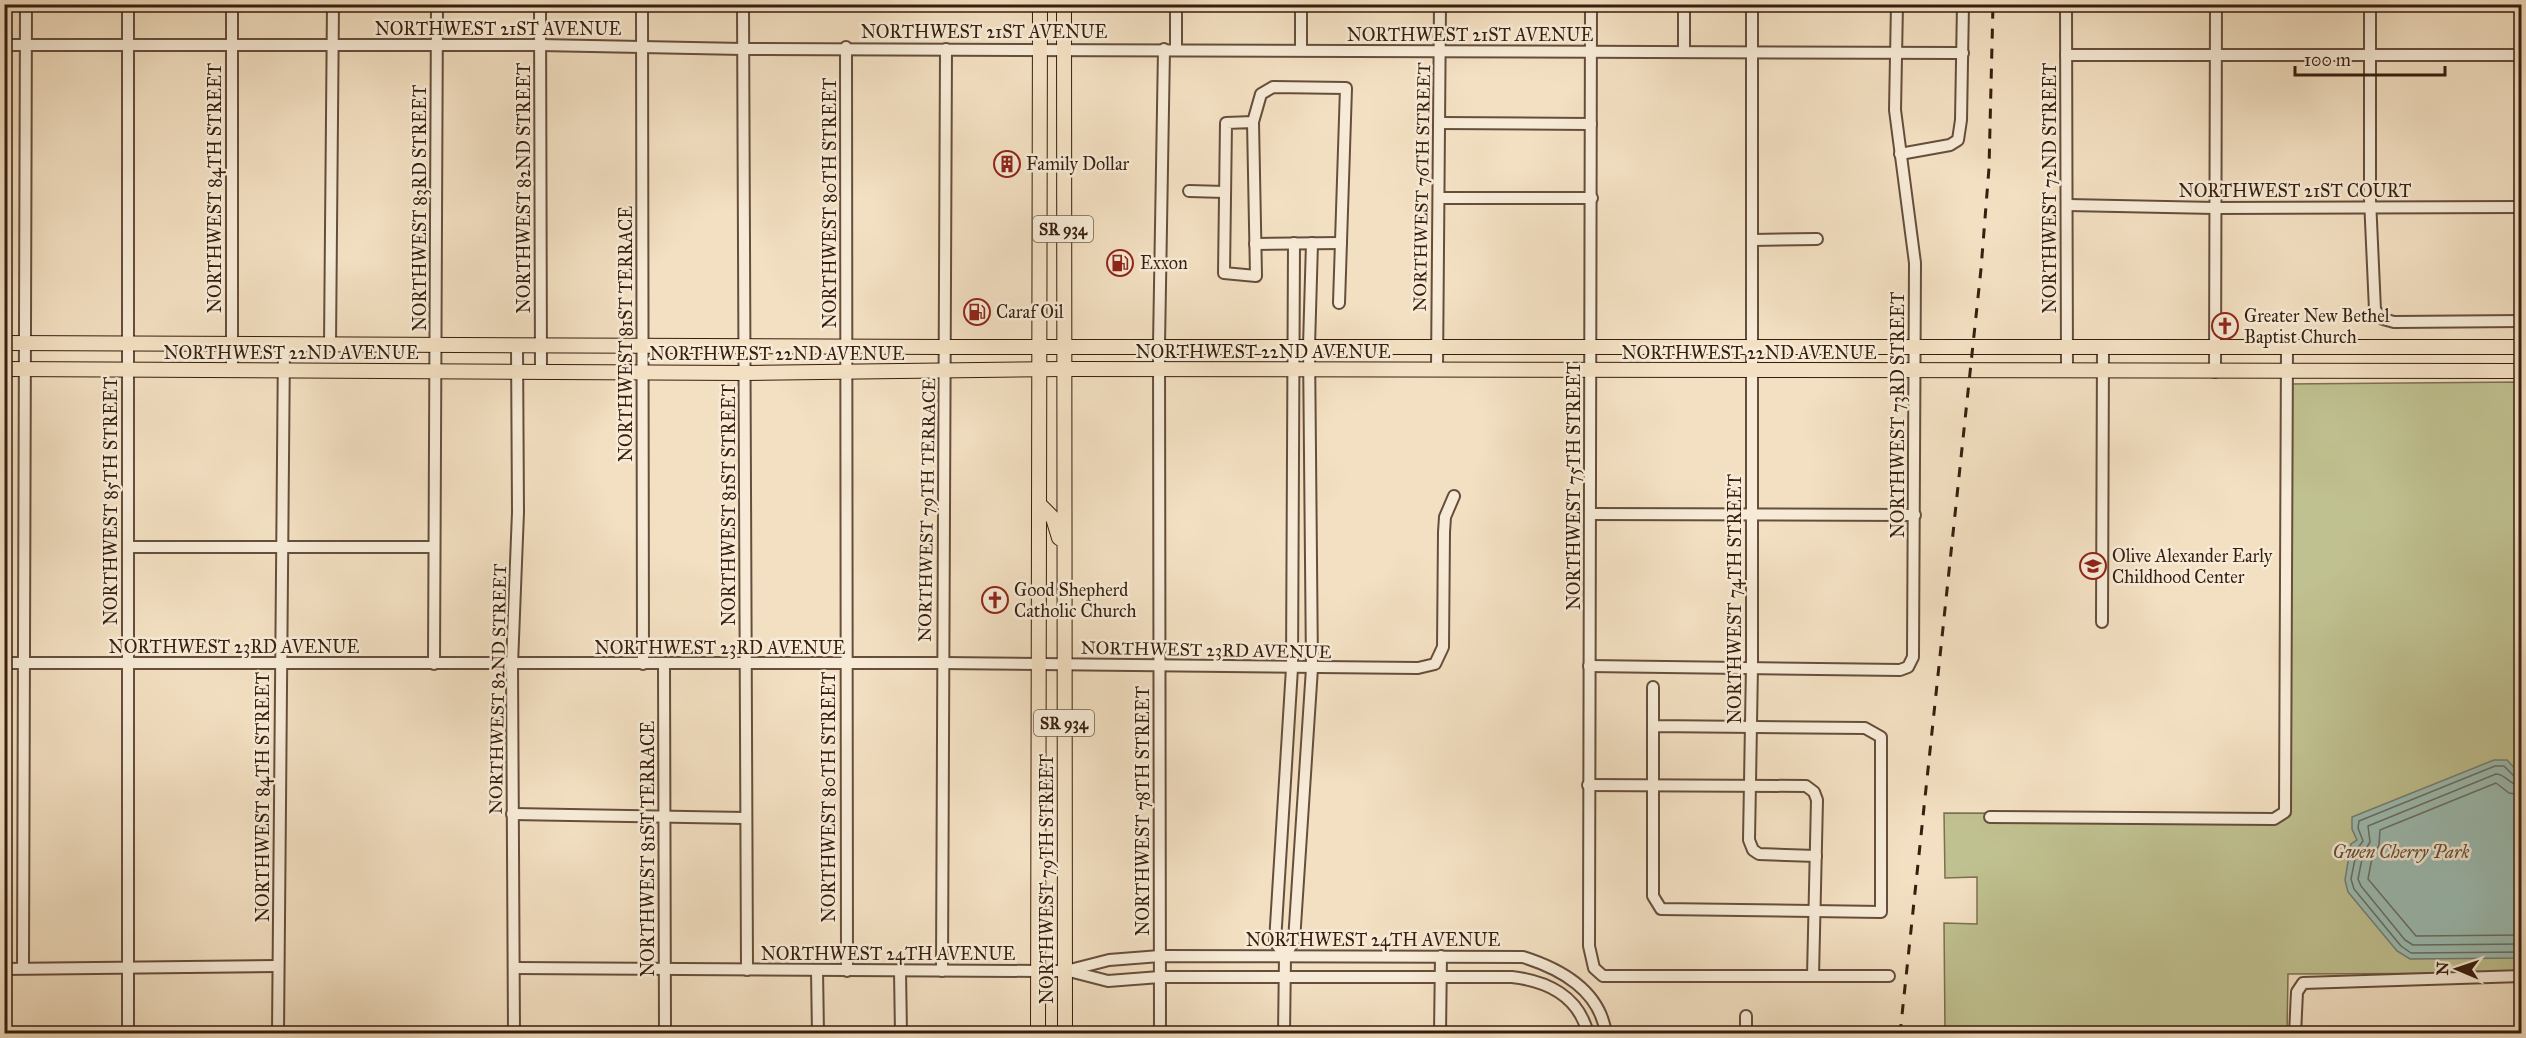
<svg xmlns="http://www.w3.org/2000/svg" width="2526" height="1038" font-family="'IM FELL Great Primer',serif">
	<style>
		.green { fill: #c0c190; stroke: #7c7050; stroke-width: 1.5 }
		.water { fill: #9bbdb4; stroke: #737d72; stroke-width: 1.5 }
		.lines { fill: none; stroke-linecap: round; stroke-linejoin: round }
		.shore { stroke: #696e62; stroke-width: 1.5 }
		.minor-casing { stroke: #664e3c; stroke-width: 14 }
		.major-casing { stroke: #371e0f; stroke-width: 16 }
		.minor { stroke: #f7ebd7; stroke-width: 10 }
		.major { stroke: #f3e0c2; stroke-width: 14 }
		.rail { stroke: #371e0f; stroke-width: 3; stroke-dasharray: 10 10; stroke-linecap: butt }
		.labels { text-anchor: middle; dominant-baseline: central; stroke-width: 5; stroke-linejoin: round; paint-order: stroke }
		.shield { fill: #f7ebd7; stroke: #715c4b; stroke-width: 1.5 }
		.shield-label { font-size: 16px; font-weight: bold; fill: #371e0f }
		.street-label { font-size: 18px; fill: #371e0f; stroke: #f7ebd7 }
		.poi-label { font-size: 18px; fill: #371e0f; stroke: #f7ebd7; text-anchor: start }
		.park-label { font-size: 18px; font-style: italic; fill: #604f36; stroke: #f7ebd7 }
	</style>
	<rect width="100%" height="100%" fill="#f3e0c2"/>
	<filter id="stains"><feTurbulence type="fractalNoise" baseFrequency=".00333" numOctaves="4"/><feColorMatrix values="0 0 0 0 .2 0 0 0 0 .09 0 0 0 0 .02 0 0 0 .5 -.17"/></filter>
	<radialGradient id="worn" r=".72"><stop offset=".6" stop-color="#630" stop-opacity="0"/><stop offset="1" stop-color="#630" stop-opacity=".3"/></radialGradient>
	<polygon class="green" points="2521,382 2521,973 2288,974 2287,1033 1945,1031 1944,923 1977,924 1977,877 1945,878 1944,813 2287,814 2287,384"/>
	<polygon class="water" points="2494,760 2507,760 2520,774 2521,782 2521,958 2410,959 2397,951 2348,892 2345,880 2351,844 2357,840 2352,829 2352,817"/>
	<g class="lines">
		<g class="shore">
			<polyline points="2522,779 2515,777 2504,766 2495,766 2359,821 2358,828 2363,841 2357,849 2351,879 2354,889 2401,946 2411,953 2522,952"/>
			<path d="M2522,786C2510,786 2506,774 2496,774L2368,826L2370,842L2363,854L2358,879L2361,886L2405,940L2413,945L2522,944"/>
			<polyline points="2522,795 2509,793 2496,783 2380,830 2379,845 2372,858 2368,879 2416,936 2522,935"/>
		</g>
		<defs>
			<g id="minor">
				<polyline points="128,4 128,1034"/>
				<polyline points="540,4 541,372"/>
				<polyline points="642,4 643,664"/>
				<polyline points="743,4 747,970"/>
				<polyline points="1591,4 1589,946 1594,968 1603,976 1889,976"/>
				<polyline points="1752,4 1752,666 1749,840 1753,850 1759,854 1816,856"/>
				<polyline points="2066,4 2067,371"/>
				<polyline points="2370,4 2370,199 2375,310 2383,319 2394,322 2522,321"/>
				<polyline points="4,45 540,45 743,49 1963,53"/>
				<polyline points="846,47 847,971"/>
				<polyline points="1176,49 1176,4"/>
				<polyline points="1301,50 1301,4"/>
				<polyline points="1684,51 1684,4"/>
				<polyline points="2066,55 2522,55"/>
				<polyline points="1253,122 1226,123 1224,273 1256,276 1253,122 1261,94 1273,87 1346,88 1339,303"/>
				<polyline points="1440,123 1591,124"/>
				<polyline points="1900,154 1950,145 1958,140 1961,120 1963,4"/>
				<polyline points="1189,191 1225,192"/>
				<polyline points="1439,198 1592,198"/>
				<polyline points="2068,205 2215,208 2522,207"/>
				<polyline points="1752,240 1817,239"/>
				<polyline points="1255,244 1341,243"/>
				<polyline points="330,344 333,4"/>
				<polyline points="1437,370 1440,4"/>
				<polyline points="232,371 232,4"/>
				<polyline points="2215,372 2216,4"/>
				<polyline points="1592,514 1915,515"/>
				<polyline points="128,547 434,547"/>
				<polyline points="2102,622 2103,347"/>
				<polyline points="4,663 942,663 1418,668 1435,664 1443,647 1444,532 1445,517 1454,496"/>
				<polyline points="434,664 437,4"/>
				<polyline points="664,664 665,1034"/>
				<polyline points="1589,666 1900,670 1908,667 1913,657 1915,263 1895,110 1897,4"/>
				<polyline points="1653,726 1865,728 1881,737 1881,912 1661,909 1653,896 1653,687"/>
				<polyline points="1588,785 1806,786 1814,792 1817,800 1813,976"/>
				<polyline points="512,814 745,818"/>
				<polyline points="1990,817 2274,819 2285,812 2287,347"/>
				<polyline points="1285,956 1275,942 1292,668 1294,243"/>
				<polyline points="23,968 26,4"/>
				<path d="M515,968L1038,971H1066L1109,960L1160,956L1523,957C1561,969 1600,990 1606,1034"/>
				<polyline points="4,969 278,966"/>
				<polyline points="817,970 818,1034"/>
				<polyline points="900,971 901,1034"/>
				<polyline points="942,971 946,49"/>
				<path d="M1069,971L1108,981L1160,977H1512C1547,981 1579,996 1588,1034"/>
				<polyline points="1746,1016 1746,1034"/>
				<polyline points="278,1034 284,344"/>
				<polyline points="514,1034 512,664 518,512 517,345"/>
				<polyline points="1160,1034 1159,345 1164,49"/>
				<polyline points="1284,1034 1285,956 1294,941 1312,668 1309,346 1312,243"/>
				<polyline points="1440,1034 1441,956"/>
				<polyline points="2295,1034 2297,992 2303,983 2522,976"/>
			</g>
			<g id="major">
				<polyline points="1064,4 1065,1034"/>
				<polyline points="4,343 945,347 2522,347"/>
				<polyline points="4,369 745,373 1064,369 2522,371"/>
				<polyline points="1040,505 1053,518 1059,538"/>
				<polyline points="1038,1034 1040,4"/>
			</g>
		</defs>
		<use href="#minor" class="minor-casing"/>
		<use href="#major" class="major-casing"/>
		<use href="#minor" class="minor"/>
		<use href="#major" class="major"/>
		<polyline class="rail" points="1900,1034 1981,269 1989,168 1993,4"/>
	</g>
	<defs>
		<symbol id="building-ring" viewBox="-11 -11 22 22"><circle r="9.5" fill="#f7ebd7" stroke="#8f2418" stroke-width="1.5"/><path d="M-4-6H4V6H1V3H-1V6H-4ZM-2.5-4.3h1.7v1.8h-1.7ZM.8-4.3h1.7v1.8H.8ZM-2.5-1h1.7V.8h-1.7ZM.8-1h1.7V.8H.8Z" fill="#8f2418"/></symbol>
		<symbol id="fuel-ring" viewBox="-11 -11 22 22"><circle r="9.5" fill="#f7ebd7" stroke="#8f2418" stroke-width="1.5"/><path d="M-5.5-6h7V0h2V4h1.3V-2.5L3-4.5l.8-.8L6-3V5H2.5V1h-1V6h-7ZM-4.2-4.7v3.2H.2V-4.7Z" fill="#8f2418"/></symbol>
		<symbol id="church-ring" viewBox="-11 -11 22 22"><circle r="9.5" fill="#f7ebd7" stroke="#8f2418" stroke-width="1.5"/><path d="M-1.2-6h2.4v3.5h3.3v2.4h-3.3V6h-2.4V-.1h-3.3v-2.4h3.3Z" fill="#8f2418"/></symbol>
		<symbol id="school-ring" viewBox="-11 -11 22 22"><circle r="9.5" fill="#f7ebd7" stroke="#8f2418" stroke-width="1.5"/><path d="M0-5L7-2L0 1L-7-2ZM-4 1L0 2.5L4 1V4Q0 6-4 4Z" fill="#8f2418"/></symbol>
	</defs>
	<g fill-rule="evenodd">
		<use href="#building-ring" x="992" y="149" width="30" height="30"/>
		<use href="#fuel-ring" x="1105" y="248" width="30" height="30"/>
		<use href="#fuel-ring" x="962" y="297" width="30" height="30"/>
		<use href="#church-ring" x="2210" y="311" width="30" height="30"/>
		<use href="#school-ring" x="2078" y="551" width="30" height="30"/>
		<use href="#church-ring" x="980" y="585" width="30" height="30"/>
	</g>
	<g class="labels">
		<g class="shield">
			<rect x="1033" y="216" width="60" height="26" rx="4.5"/>
			<rect x="1034" y="710" width="60" height="26" rx="4.5"/>
		</g>
		<g class="shield-label">
			<text x="1063" y="229">SR 934</text>
			<text x="1064" y="723">SR 934</text>
		</g>
		<g class="street-label">
			<text x="498" y="29">NORTHWEST 21ST AVENUE</text>
			<text x="984" y="32">NORTHWEST 21ST AVENUE</text>
			<text x="1470" y="35">NORTHWEST 21ST AVENUE</text>
			<text transform="translate(1422 187) rotate(-89)">NORTHWEST 76TH STREET</text>
			<text transform="translate(215 188) rotate(-90)">NORTHWEST 84TH STREET</text>
			<text transform="translate(524 188) rotate(-90)">NORTHWEST 82ND STREET</text>
			<text transform="translate(2050 188) rotate(-90)">NORTHWEST 72ND STREET</text>
			<text x="2295" y="191">NORTHWEST 21ST COURT</text>
			<text transform="translate(830 203) rotate(-90)">NORTHWEST 80TH STREET</text>
			<text transform="translate(420 208) rotate(-90)">NORTHWEST 83RD STREET</text>
			<text transform="translate(626 334) rotate(-90)">NORTHWEST 81ST TERRACE</text>
			<text x="1263" y="352">NORTHWEST 22ND AVENUE</text>
			<text x="291" y="353">NORTHWEST 22ND AVENUE</text>
			<text x="1749" y="353">NORTHWEST 22ND AVENUE</text>
			<text x="777" y="354">NORTHWEST 22ND AVENUE</text>
			<text transform="translate(1898 415) rotate(-90)">NORTHWEST 73RD STREET</text>
			<text transform="translate(1574 486) rotate(-90)">NORTHWEST 75TH STREET</text>
			<text transform="translate(111 501) rotate(-90)">NORTHWEST 85TH STREET</text>
			<text transform="translate(729 505) rotate(-90)">NORTHWEST 81ST STREET</text>
			<text transform="translate(927 510) rotate(-89)">NORTHWEST 79TH TERRACE</text>
			<text transform="translate(1735 599) rotate(-90)">NORTHWEST 74TH STREET</text>
			<text x="234" y="647">NORTHWEST 23RD AVENUE</text>
			<text x="720" y="648">NORTHWEST 23RD AVENUE</text>
			<text transform="translate(1206 650) rotate(1)">NORTHWEST 23RD AVENUE</text>
			<text transform="translate(498 689) rotate(-89)">NORTHWEST 82ND STREET</text>
			<text transform="translate(263 797) rotate(-90)">NORTHWEST 84TH STREET</text>
			<text transform="translate(829 797) rotate(-90)">NORTHWEST 80TH STREET</text>
			<text transform="translate(1143 811) rotate(-90)">NORTHWEST 78TH STREET</text>
			<text transform="translate(648 849) rotate(-90)">NORTHWEST 81ST TERRACE</text>
			<text transform="translate(1047 879) rotate(-90)">NORTHWEST 79TH STREET</text>
			<text x="1373" y="940">NORTHWEST 24TH AVENUE</text>
			<text x="888" y="954">NORTHWEST 24TH AVENUE</text>
		</g>
		<g class="poi-label">
			<text x="1026" y="164">Family Dollar</text>
			<text x="1140" y="263">Exxon</text>
			<text x="996" y="312">Caraf Oil</text>
			<text x="2244" y="316">Greater New Bethel<tspan x="2244" dy="21">Baptist Church</tspan></text>
			<text x="2112" y="556">Olive Alexander Early<tspan x="2112" dy="21">Childhood Center</tspan></text>
			<text x="1014" y="590">Good Shepherd<tspan x="1014" dy="21">Catholic Church</tspan></text>
		</g>
		<g class="park-label">
			<text x="2401" y="852">Gwen Cherry Park</text>
		</g>
	</g>
	<rect width="2526" height="1038" fill="none" stroke="#f3e0c2" stroke-width="24"/>
	<rect x="6" y="6" width="2514" height="1026" fill="none" stroke="#371e0f" stroke-width="3"/>
	<rect x="12" y="12" width="2502" height="1014" fill="none" stroke="#371e0f" stroke-width="1.5"/>
	<g transform="translate(2457 969) rotate(272)" stroke="#f7ebd7" stroke-width="4.5" paint-order="stroke">
	<path d="M0-4.5L10 22L0 15L-10 22Z" fill="#371e0f"/>
	<text y="-9" font-size="16" font-weight="bold" text-anchor="middle" fill="#371e0f">N</text>
	</g>
	<path d="M2295 66v9h150v-9" fill="none" stroke="#371e0f" stroke-width="3"/>
	<text x="2304" y="66" font-size="18" fill="#371e0f" stroke="#f7ebd7" stroke-width="4.5" paint-order="stroke">100 m</text>
	<rect width="100%" height="100%" filter="url(#stains)"/>
	<rect width="100%" height="100%" fill="url(#worn)"/>
</svg>
